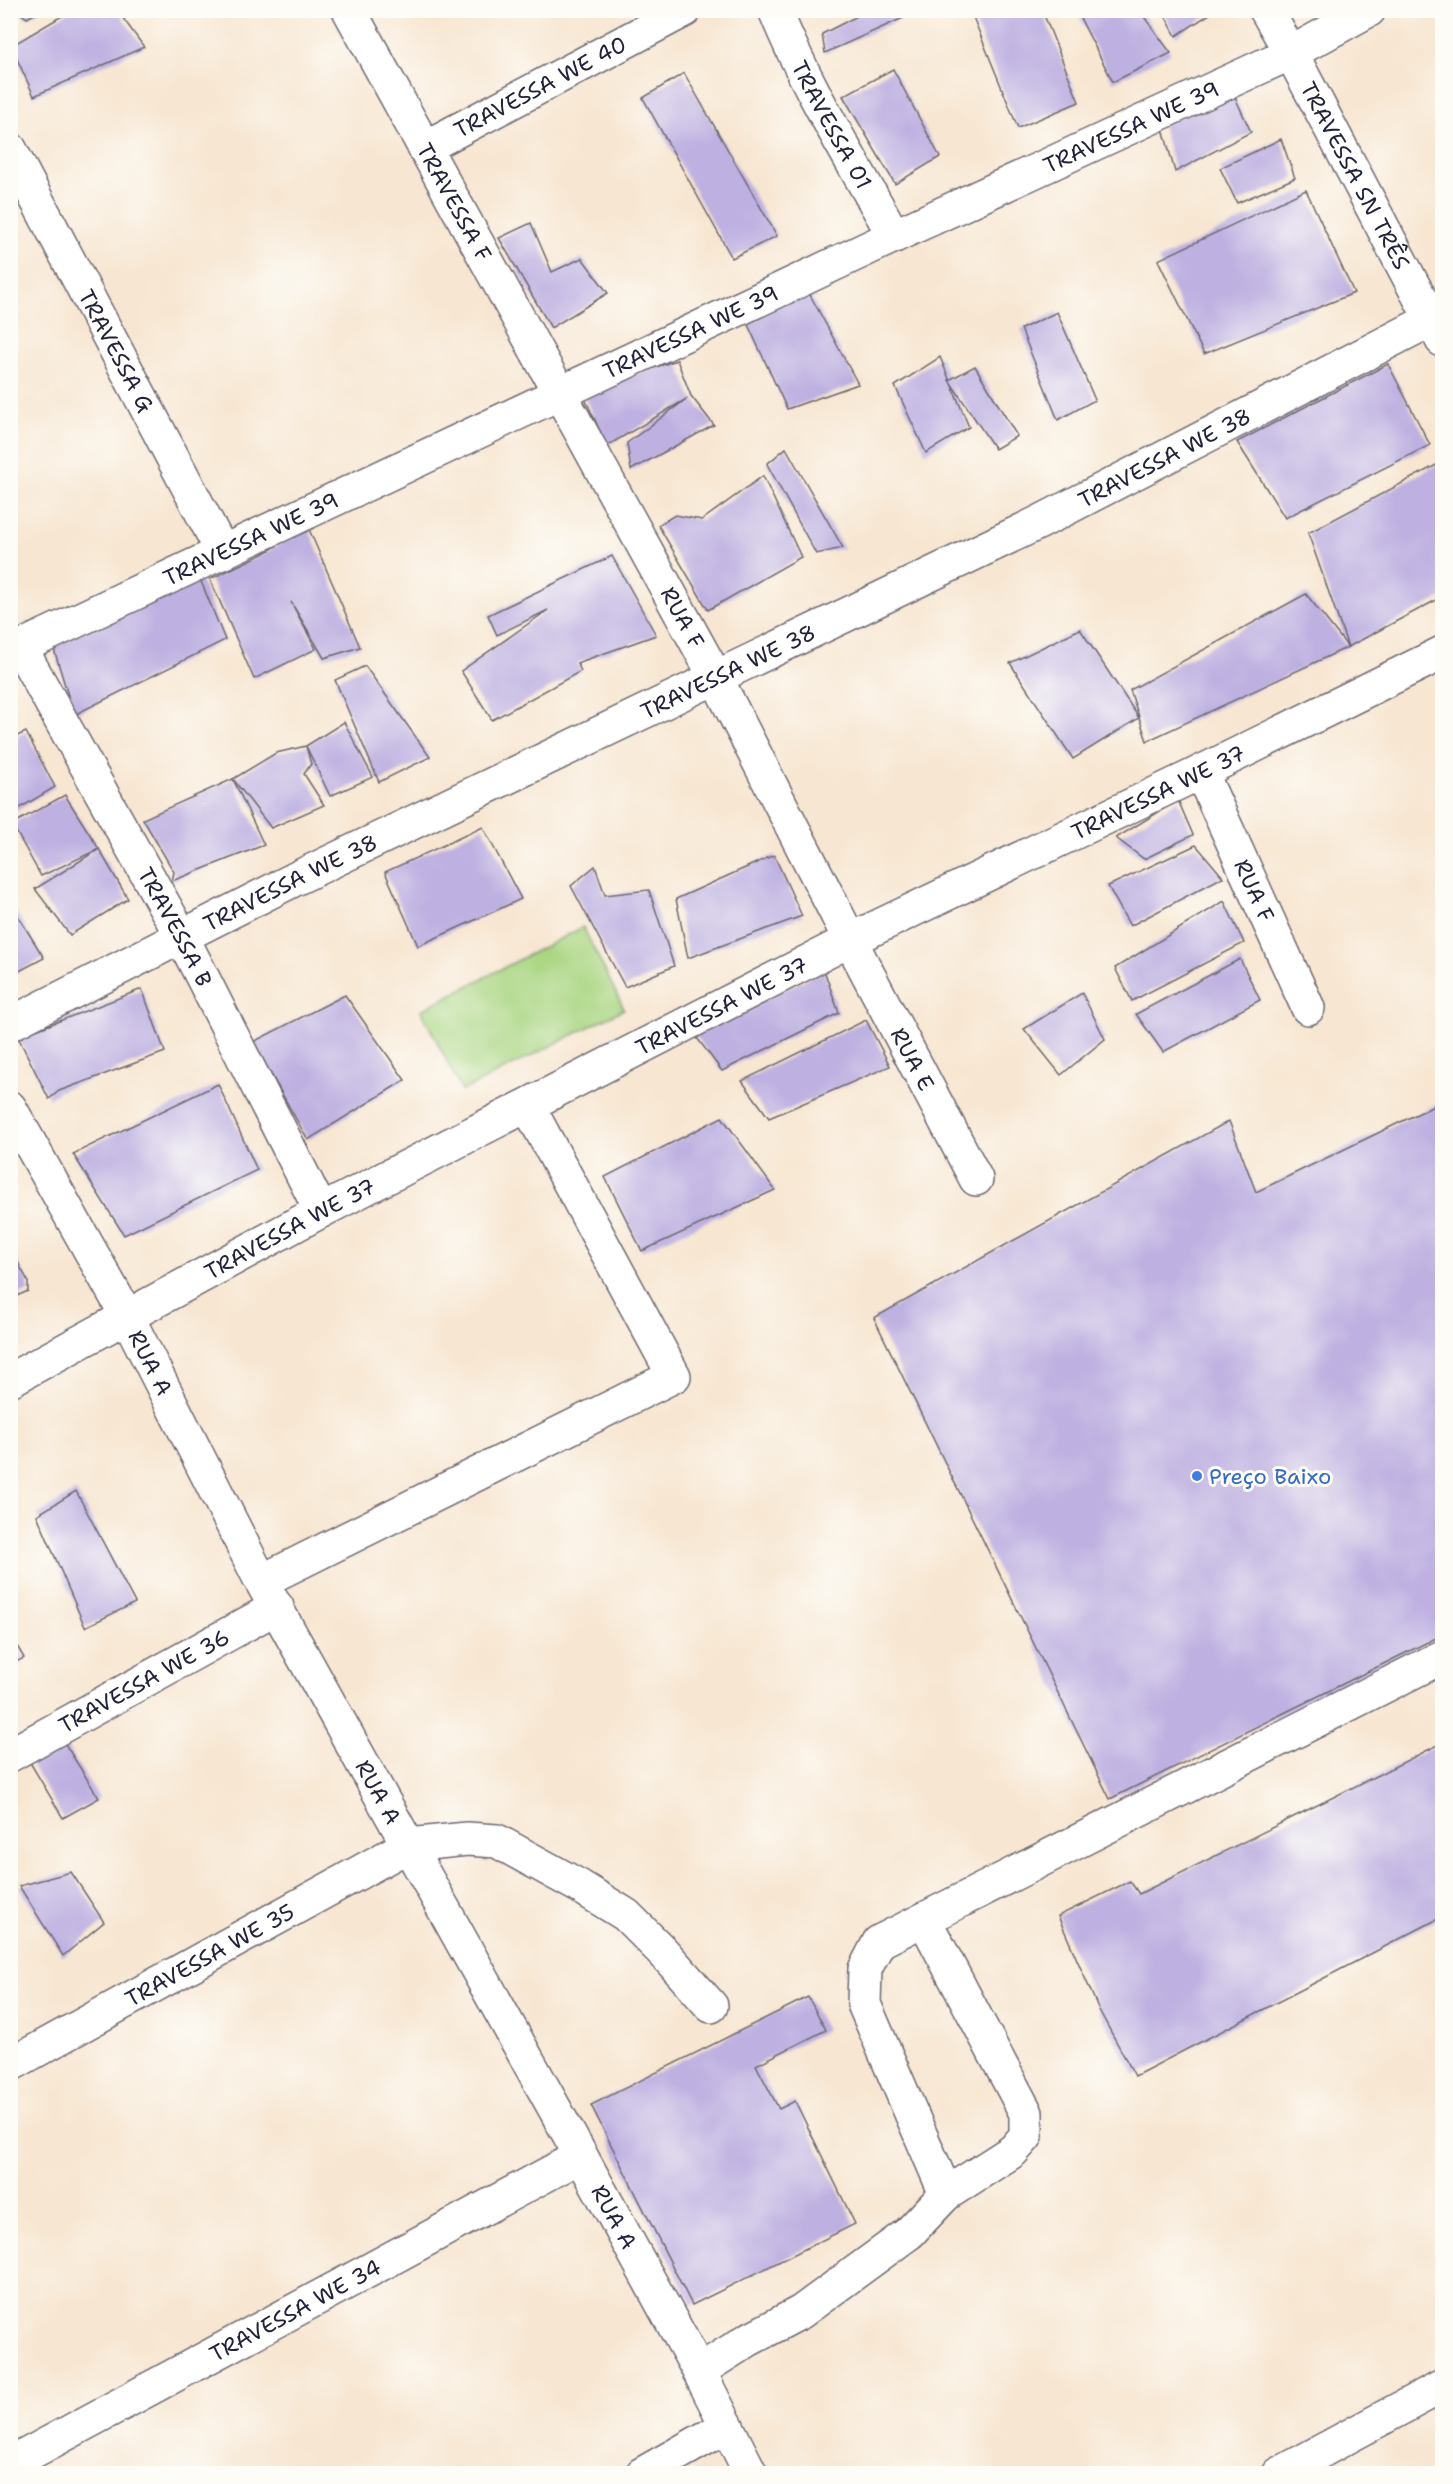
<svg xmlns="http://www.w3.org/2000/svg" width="1453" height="2484" font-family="'Shantell Sans',sans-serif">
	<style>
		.green { fill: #a9d581; stroke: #667c5e; stroke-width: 1.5 }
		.building { fill: #beb0e1 }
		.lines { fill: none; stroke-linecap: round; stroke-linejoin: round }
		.minor-casing { stroke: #6d6770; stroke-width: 36 }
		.major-casing { stroke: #6d6770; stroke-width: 36 }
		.minor { stroke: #fff; stroke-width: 33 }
		.major { stroke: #fff; stroke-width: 33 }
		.shop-dot { fill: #3f7fe0; stroke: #fdfcf7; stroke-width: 2 }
		.labels { text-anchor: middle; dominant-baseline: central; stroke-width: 6; stroke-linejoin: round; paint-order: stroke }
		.street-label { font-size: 22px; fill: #22223b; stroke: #fdfcf7 }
		.shop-label { font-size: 22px; fill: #366cbe; stroke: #fdfcf7; text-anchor: start }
	</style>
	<rect width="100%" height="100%" fill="#fdfcf7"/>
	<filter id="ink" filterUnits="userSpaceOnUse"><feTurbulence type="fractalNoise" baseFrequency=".0167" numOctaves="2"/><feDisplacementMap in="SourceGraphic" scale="12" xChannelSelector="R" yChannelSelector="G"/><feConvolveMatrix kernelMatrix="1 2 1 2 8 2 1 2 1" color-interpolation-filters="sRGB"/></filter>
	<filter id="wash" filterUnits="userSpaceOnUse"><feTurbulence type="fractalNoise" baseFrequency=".008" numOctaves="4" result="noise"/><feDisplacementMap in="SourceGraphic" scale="24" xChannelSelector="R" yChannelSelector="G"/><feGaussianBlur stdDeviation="1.35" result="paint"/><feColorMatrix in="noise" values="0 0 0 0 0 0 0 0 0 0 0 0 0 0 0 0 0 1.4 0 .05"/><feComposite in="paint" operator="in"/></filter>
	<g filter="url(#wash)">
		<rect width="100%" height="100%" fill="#f7e6d1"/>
		<polygon class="green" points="583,927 624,1009 462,1091 421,1010"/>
		<g id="blocks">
			<g class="building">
				<polygon points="16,10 42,10 27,18"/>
				<polygon points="72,10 117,10 144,47 34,96 11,46"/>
				<polygon points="869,10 921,10 825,53 822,34"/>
				<polygon points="976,10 1042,10 1079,102 1018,128 971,12"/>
				<polygon points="1076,10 1139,10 1171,53 1113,82"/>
				<polygon points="1162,10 1216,10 1176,36"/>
				<polygon points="893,69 940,157 895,184 843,96"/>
				<polygon points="684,73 777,236 732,258 643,98"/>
				<polygon points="1233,93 1251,132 1175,172 1162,125"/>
				<polygon points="1281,139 1295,178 1237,203 1220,168"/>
				<polygon points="1306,190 1354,293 1204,354 1158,260"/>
				<polygon points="531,223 552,272 582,258 608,293 551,328 499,238"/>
				<polygon points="808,291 858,384 787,409 743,314"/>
				<polygon points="1057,312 1095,400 1058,420 1021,329"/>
				<polygon points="940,357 969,427 926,453 895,386"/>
				<polygon points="677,360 691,396 714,425 631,470 627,443 688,398 607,446 582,392"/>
				<polygon points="1388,364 1430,445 1285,518 1237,442"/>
				<polygon points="975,366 1017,436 995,449 949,380"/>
				<polygon points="786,448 843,548 816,554 767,464"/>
				<polygon points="1442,462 1442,597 1348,647 1147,741 1130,690 1306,594 1348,647 1308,533"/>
				<polygon points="763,476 801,557 708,610 658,525 675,515 702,520"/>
				<polygon points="308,527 360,647 324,658 291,602 316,649 254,679 210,579 263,554"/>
				<polygon points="612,556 656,635 577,663 581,671 492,720 461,671 548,610 497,635 488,615"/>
				<polygon points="198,574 225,640 74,715 53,646"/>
				<polygon points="1080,629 1139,718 1073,759 1010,663"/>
				<polygon points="365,666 430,757 379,782 335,680"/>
				<polygon points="344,722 373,777 330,796 306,746 311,764 304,774 324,805 271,828 233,779 276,753 306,746"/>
				<polygon points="26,732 55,787 10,814 10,739"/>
				<polygon points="233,779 264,845 172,881 174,872 143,819"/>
				<polygon points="65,795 99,849 41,876 12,824"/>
				<polygon points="1178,800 1193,835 1144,859 1116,838"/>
				<polygon points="483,827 521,899 418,946 385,872"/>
				<polygon points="1196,845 1223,877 1130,926 1108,886"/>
				<polygon points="99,849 128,899 70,935 35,889"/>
				<polygon points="774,855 802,916 688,958 676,899"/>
				<polygon points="595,866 605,895 649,890 674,966 625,987 571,886"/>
				<polygon points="1224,901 1244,943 1132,1001 1115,968"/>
				<polygon points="10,903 44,958 10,976"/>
				<polygon points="1240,959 1260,1000 1163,1052 1136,1014"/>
				<polygon points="824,970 839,1013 722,1071 694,1034"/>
				<polygon points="142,989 165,1052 59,1091 49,1099 18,1037"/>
				<polygon points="1082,993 1105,1039 1061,1075 1024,1029"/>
				<polygon points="345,995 405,1080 308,1140 253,1042"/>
				<polygon points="866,1020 890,1066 769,1118 742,1081"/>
				<polygon points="218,1084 257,1170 124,1235 73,1154"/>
				<polygon points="1442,1102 1442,1635 1110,1799 874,1318 1229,1121 1256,1192"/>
				<polygon points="722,1117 775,1190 642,1251 605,1177"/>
				<polygon points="10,1248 28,1281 28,1291 10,1299"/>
				<polygon points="76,1491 135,1603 85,1627 37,1515"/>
				<polygon points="10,1634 24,1658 10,1665"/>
				<polygon points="62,1739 99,1798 63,1818 25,1754"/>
				<polygon points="1442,1743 1442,1917 1135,2076 1099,2010 1058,1916 1130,1881 1139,1894"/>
				<polygon points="71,1872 104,1922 63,1956 19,1886"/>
				<polygon points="808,1997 826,2030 756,2065 779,2109 795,2101 855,2224 692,2305 591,2105"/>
			</g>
		</g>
	</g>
	<g filter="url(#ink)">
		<use href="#blocks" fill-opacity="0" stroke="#6d6770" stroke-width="1.5"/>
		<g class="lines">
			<defs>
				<g id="minor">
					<path id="s1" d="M349,10L715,676L850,940L976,1179"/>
					<path id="s2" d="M775,10C807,89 853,162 894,236"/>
					<path id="s3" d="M426,147L685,10"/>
					<path id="s4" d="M10,149L223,553"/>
					<path id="s5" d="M20,647L182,937L321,1211"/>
					<path id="s6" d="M10,652L894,236L1291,53L1369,10"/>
					<path id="s7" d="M1201,772L1308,1008"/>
					<path id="s8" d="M10,1024L299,877L1040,522L1442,314"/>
					<path id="s9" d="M10,1108L127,1316L259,1577L581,2156L699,2371L751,2474"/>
					<path id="s10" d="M10,1380L321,1211L850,940L1201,772L1442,653"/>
					<polyline points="262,1581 674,1376 528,1106"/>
					<path id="s11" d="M10,1755L277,1607"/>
					<polyline points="925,1921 1026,2113 1026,2136 1013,2151 946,2194"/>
					<path id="s12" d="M10,2065L409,1845L467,1839L497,1841L579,1886L626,1915L664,1953L711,2006"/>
					<polyline points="699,2371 748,2340 801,2312 909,2233 946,2194 864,2004 865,1969 879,1942 1442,1657"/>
					<path id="s13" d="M10,2464L581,2156"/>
					<polyline points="642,2474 727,2426"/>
					<polyline points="1279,2474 1442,2386"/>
				</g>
				<g id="major">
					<path id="s14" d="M1266,10L1291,53L1442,340"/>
				</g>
			</defs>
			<use href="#minor" class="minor-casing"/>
			<use href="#major" class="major-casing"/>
			<use href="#minor" class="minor"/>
			<use href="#major" class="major"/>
		</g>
	</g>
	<circle class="shop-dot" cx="1197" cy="1476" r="6"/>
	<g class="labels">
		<g class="street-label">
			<text stroke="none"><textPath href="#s3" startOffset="129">TRAVESSA WE 40</textPath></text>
			<text stroke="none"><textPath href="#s2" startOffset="128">TRAVESSA 01</textPath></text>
			<text stroke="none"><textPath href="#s6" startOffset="1238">TRAVESSA WE 39</textPath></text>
			<text stroke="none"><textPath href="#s14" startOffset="188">TRAVESSA SN TRÊS</textPath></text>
			<text stroke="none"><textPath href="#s1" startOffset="219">TRAVESSA F</textPath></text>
			<text stroke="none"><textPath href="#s6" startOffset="752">TRAVESSA WE 39</textPath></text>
			<text stroke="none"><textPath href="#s4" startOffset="228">TRAVESSA G</textPath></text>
			<text stroke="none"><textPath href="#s8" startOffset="1286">TRAVESSA WE 38</textPath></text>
			<text stroke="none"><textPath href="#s6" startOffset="266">TRAVESSA WE 39</textPath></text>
			<text stroke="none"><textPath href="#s1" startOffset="693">RUA F</textPath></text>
			<text stroke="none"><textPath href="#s8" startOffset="800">TRAVESSA WE 38</textPath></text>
			<text stroke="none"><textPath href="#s10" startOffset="1290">TRAVESSA WE 37</textPath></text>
			<text stroke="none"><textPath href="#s8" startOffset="314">TRAVESSA WE 38</textPath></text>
			<text stroke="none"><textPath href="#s7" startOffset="130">RUA F</textPath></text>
			<text stroke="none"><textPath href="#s5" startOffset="320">TRAVESSA B</textPath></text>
			<text stroke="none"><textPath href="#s10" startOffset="804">TRAVESSA WE 37</textPath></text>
			<text stroke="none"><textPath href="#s1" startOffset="1191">RUA E</textPath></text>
			<text stroke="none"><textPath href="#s10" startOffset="318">TRAVESSA WE 37</textPath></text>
			<text stroke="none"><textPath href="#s9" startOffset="291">RUA A</textPath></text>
			<text stroke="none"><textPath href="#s11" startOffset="153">TRAVESSA WE 36</textPath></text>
			<text stroke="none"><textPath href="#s9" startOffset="777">RUA A</textPath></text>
			<text stroke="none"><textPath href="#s12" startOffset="228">TRAVESSA WE 35</textPath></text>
			<text stroke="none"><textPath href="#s9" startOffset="1263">RUA A</textPath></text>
			<text stroke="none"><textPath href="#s13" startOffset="324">TRAVESSA WE 34</textPath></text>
		</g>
		<g class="shop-label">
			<text x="1209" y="1476">Preço Baixo</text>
		</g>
	</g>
	<rect width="1453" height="2484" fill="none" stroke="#fdfcf7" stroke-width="36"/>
</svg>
